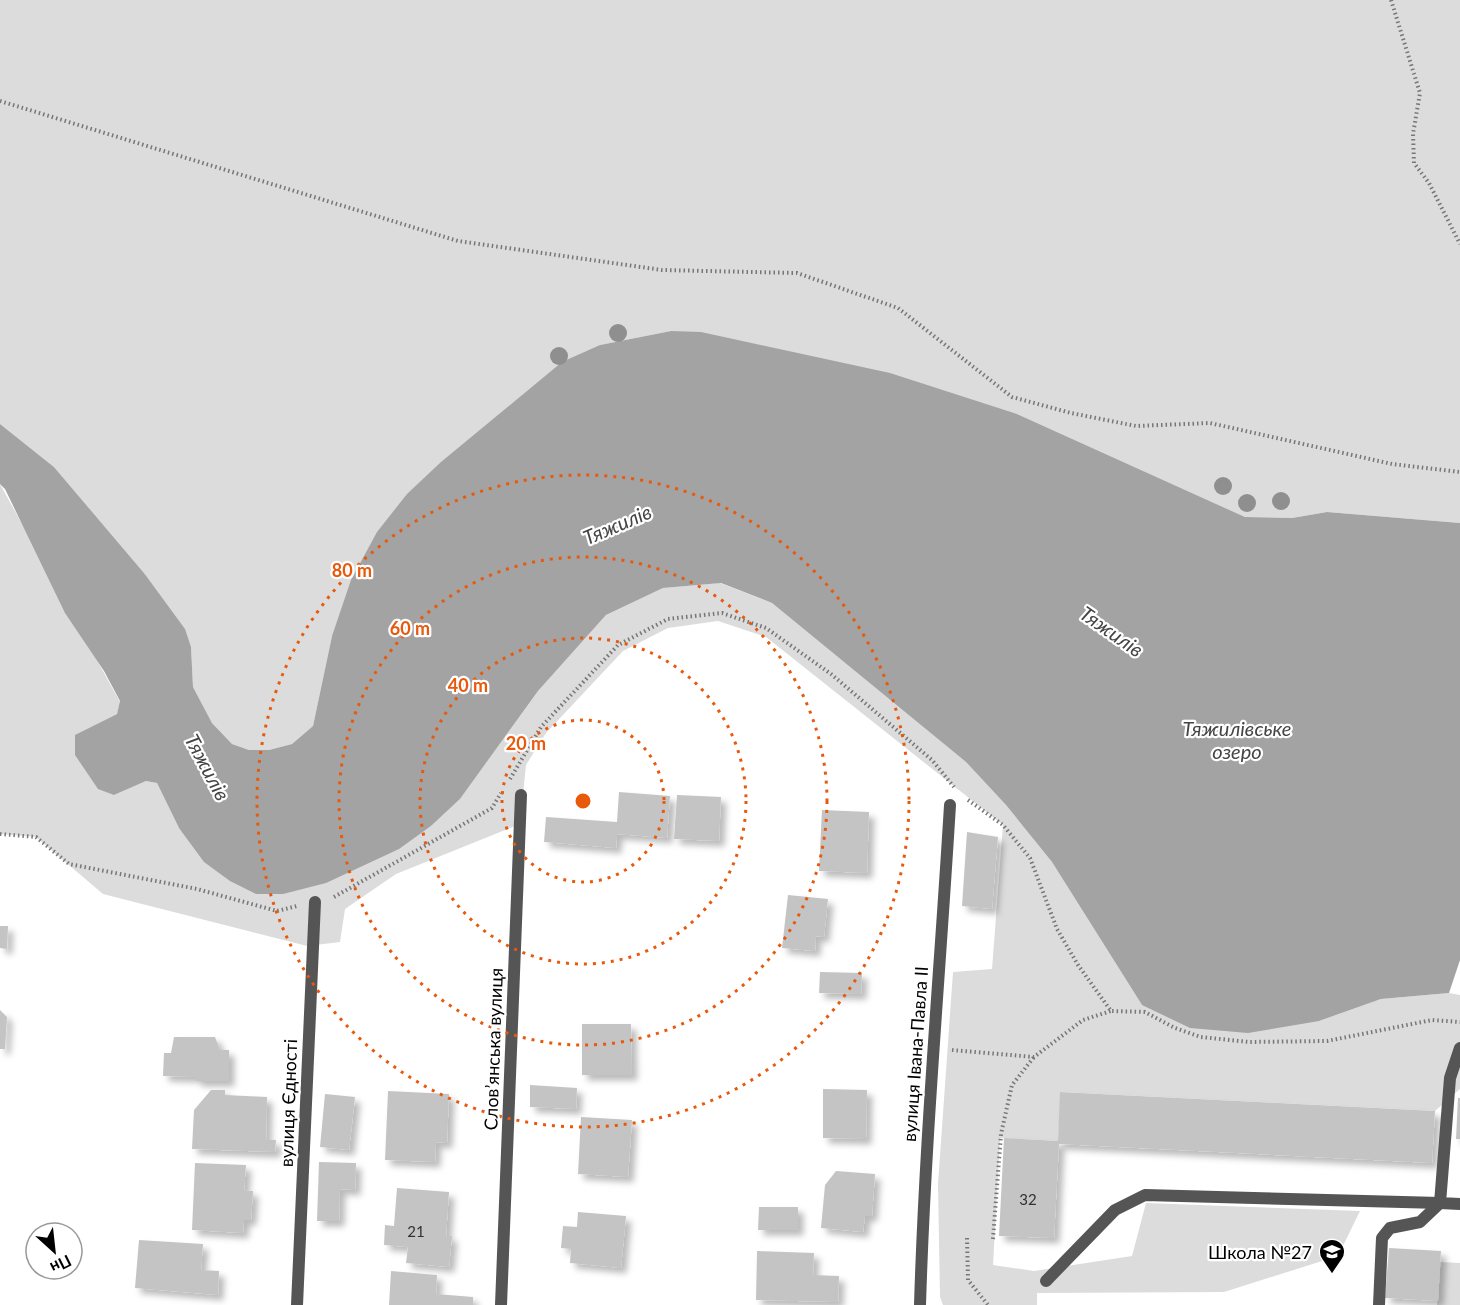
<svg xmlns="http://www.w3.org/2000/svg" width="1460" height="1305" font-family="Lato,sans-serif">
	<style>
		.green { fill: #dcdcdc }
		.water { fill: #a3a3a3 }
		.building { fill: #c4c4c4; filter: url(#shadow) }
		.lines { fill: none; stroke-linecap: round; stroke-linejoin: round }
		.path { stroke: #777; stroke-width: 4; stroke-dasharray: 1.5 3; stroke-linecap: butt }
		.service { stroke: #555; stroke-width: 12 }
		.minor { stroke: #555; stroke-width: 12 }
		.tree { fill: #8f8f8f }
		.ring { fill: none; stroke: #e8590c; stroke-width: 3; stroke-dasharray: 3 6 }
		.labels { text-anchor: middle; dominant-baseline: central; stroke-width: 4.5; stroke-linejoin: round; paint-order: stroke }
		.number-label { font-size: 15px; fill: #313131 }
		.street-label { font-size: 18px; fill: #000; stroke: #fff }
		.poi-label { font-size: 18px; fill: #000; stroke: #fff; text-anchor: end }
		.water-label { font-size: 20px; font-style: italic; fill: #444; stroke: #fff }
		.centre { fill: #e8590c; stroke: #fff; stroke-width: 3 }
		.ring-label { font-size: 18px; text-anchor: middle; font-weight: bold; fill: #e8590c; stroke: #fff; stroke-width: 4.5; stroke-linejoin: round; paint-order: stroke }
	</style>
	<defs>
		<filter id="shadow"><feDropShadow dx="5.5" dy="5.5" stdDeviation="3" flood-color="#0004"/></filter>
	</defs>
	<rect width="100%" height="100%" fill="#fff"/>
	<g class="green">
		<polygon points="0,0 1460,0 1460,523 1327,512 1292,518 1245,517 1017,414 671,331 600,345 332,636 313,726 292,744 269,750 249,750 232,744 212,723 193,687 191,647 144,573 54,467 0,424"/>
		<polygon points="0,484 120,702 117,714 76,735 114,795 146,781 157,783 179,828 399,848 431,826 460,799 538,691 606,615 663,588 720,583 772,603 966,762 1006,805 1052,862 1142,1005 1319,1021 1381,999 1449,993 1460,995 1460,1089 1435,1111 1061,1092 1058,1141 1000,1138 993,1265 1034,1271 1132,1256 1146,1203 1360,1211 1338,1256 1224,1292 1037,1293 1037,1305 943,1305 940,1297 938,1184 953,972 992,969 1003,825 766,637 718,621 668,628 623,651 546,733 526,765 520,824 396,874 345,909 340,942 307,946 103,894 36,837 0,834"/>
		<polygon points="1440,1262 1460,1263 1460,1305 1437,1305"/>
	</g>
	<polygon class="water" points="671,331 701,332 890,373 1017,414 1245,517 1292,518 1327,512 1460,523 1460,960 1449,993 1381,999 1319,1021 1248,1033 1190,1028 1142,1005 1052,862 1006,805 966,762 772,603 721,583 663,588 606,615 538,691 460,799 431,826 399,849 326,883 283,894 256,894 230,881 204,862 179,828 157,783 146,781 114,795 98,789 75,755 75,735 117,714 120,701 104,671 65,613 5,489 0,484 0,424 54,467 144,573 185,629 191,647 193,687 212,723 232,744 249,750 269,750 292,744 313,726 332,636 351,580 377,532 407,494 441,462 562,362 600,345"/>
	<g class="building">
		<polygon points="619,792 670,796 667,838 617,834 616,848 544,842 546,817 617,822"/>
		<polygon points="677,795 721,797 719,841 674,839"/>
		<polygon points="822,810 869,812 867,873 819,871"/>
		<polygon points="967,832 998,837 992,909 962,906"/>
		<polygon points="788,895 828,899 824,937 816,936 815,951 782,948"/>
		<polygon points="0,926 8,926 7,949 0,948"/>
		<polygon points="820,972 862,973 861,994 819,993"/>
		<polygon points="0,1010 7,1017 5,1049 0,1049"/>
		<polygon points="582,1024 631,1024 632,1075 582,1075"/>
		<polygon points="174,1037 215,1037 220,1050 229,1050 229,1081 196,1081 196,1077 163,1076 164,1053 171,1053"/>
		<polygon points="530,1085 577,1088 576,1109 530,1107"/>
		<polygon points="823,1089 867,1090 866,1139 823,1138"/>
		<polygon points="211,1090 225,1090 225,1095 267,1097 266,1140 276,1140 275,1152 192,1149 194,1110"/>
		<polygon points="388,1091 449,1094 447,1143 436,1142 435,1162 385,1160"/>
		<polygon points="1060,1092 1435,1111 1432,1163 1059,1144 1054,1238 999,1236 1004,1138 1058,1141"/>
		<polygon points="325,1094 355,1097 349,1150 320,1147"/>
		<polygon points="1458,1098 1460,1098 1460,1139 1456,1139"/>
		<polygon points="581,1117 632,1120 628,1177 578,1174"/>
		<polygon points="319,1162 356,1163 355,1190 340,1189 339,1221 317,1221"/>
		<polygon points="195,1163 246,1165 244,1190 253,1191 251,1220 244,1220 243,1233 192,1230"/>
		<polygon points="836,1171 875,1174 872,1216 865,1216 863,1232 821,1228 825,1185"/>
		<polygon points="397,1188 449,1192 446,1236 452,1236 449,1267 406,1263 408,1247 384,1245 385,1225 394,1226"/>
		<polygon points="759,1207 798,1207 798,1230 758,1230"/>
		<polygon points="578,1212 626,1216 621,1268 570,1263 571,1249 561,1248 563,1226 577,1227"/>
		<polygon points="139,1240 203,1244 201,1270 219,1271 218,1295 135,1288"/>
		<polygon points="1389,1248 1441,1251 1438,1301 1385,1298"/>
		<polygon points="757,1251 814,1253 813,1275 839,1276 838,1302 756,1300"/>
		<polygon points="391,1271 437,1275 436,1294 473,1297 473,1305 389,1305"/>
	</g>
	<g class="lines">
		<g class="path">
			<polyline points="1391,0 1420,93 1413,134 1414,163 1429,183 1460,244"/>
			<polyline points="0,101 458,241 662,270 797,273 898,308 1012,397 1071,413 1136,426 1210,423 1392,464 1460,472"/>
			<polyline points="510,779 541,727 618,645 668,619 722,613 766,628 831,674 932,760 954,787"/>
			<polyline points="968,800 1003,825 1030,858 1057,929 1078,965 1111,1011 1145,1012 1175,1028 1201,1037 1249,1042 1327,1041 1432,1020 1460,1022"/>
			<polyline points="0,834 36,837 69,864 197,889 277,911 297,906"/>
			<polyline points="334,897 492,808 501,793"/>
			<polyline points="952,1050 1034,1057 1083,1020 1111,1011"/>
			<polyline points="967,1238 968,1280 988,1305"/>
			<polyline points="993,1239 1001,1134 1012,1085 1034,1057"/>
		</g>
		<g class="service">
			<polyline points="1460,1048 1450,1078 1440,1203 1460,1204"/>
			<polyline points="1046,1281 1115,1210 1145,1195 1440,1203"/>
			<polyline points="1379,1305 1382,1238 1390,1228 1420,1222 1440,1203"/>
		</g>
		<g class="minor">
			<polyline points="297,1305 315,902"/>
			<polyline points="501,1305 521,795"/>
			<path d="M920,1305C925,1138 940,972 950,805"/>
		</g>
	</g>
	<g class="tree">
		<circle cx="618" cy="333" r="9"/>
		<circle cx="559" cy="356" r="9"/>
		<circle cx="1223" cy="486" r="9"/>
		<circle cx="1281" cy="501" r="9"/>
		<circle cx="1247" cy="503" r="9"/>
	</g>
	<g class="ring">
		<circle cx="583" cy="801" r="81"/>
		<circle cx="583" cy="801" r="163"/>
		<circle cx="583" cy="801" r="244"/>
		<circle cx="583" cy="801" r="326"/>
	</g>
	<defs>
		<symbol id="school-pin" viewBox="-11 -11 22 30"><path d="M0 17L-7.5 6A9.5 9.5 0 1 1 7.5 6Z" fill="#000" stroke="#fff"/><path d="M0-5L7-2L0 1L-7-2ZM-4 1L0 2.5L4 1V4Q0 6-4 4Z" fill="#fff"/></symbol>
	</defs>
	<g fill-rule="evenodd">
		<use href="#school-pin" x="1317" y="1237" width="30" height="40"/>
	</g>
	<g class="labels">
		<g class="number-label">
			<text x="1028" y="1199">32</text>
			<text x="416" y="1231">21</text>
		</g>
		<g class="street-label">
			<text transform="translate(493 1049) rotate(-88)">Словʼянська вулиця</text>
			<text transform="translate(915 1054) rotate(-86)">вулиця Івана-Павла II</text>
			<text transform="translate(288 1103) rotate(-88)">вулиця Єдності</text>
		</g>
		<g class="poi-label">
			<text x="1312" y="1252">Школа №27</text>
		</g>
		<g class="water-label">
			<text transform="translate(617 524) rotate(-23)">Тяжилів</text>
			<text transform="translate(1112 631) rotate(35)">Тяжилів</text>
			<text x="1237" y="728">Тяжилівське<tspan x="1237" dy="23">озеро</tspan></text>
			<text transform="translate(208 767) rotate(62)">Тяжилів</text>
		</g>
	</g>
	<circle cx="583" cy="801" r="9" class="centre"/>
	<g class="ring-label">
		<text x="352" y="577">80 m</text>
		<text x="410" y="635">60 m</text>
		<text x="468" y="692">40 m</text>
		<text x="526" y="750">20 m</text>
	</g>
	<g transform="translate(54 1251) rotate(153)"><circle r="28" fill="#ffffff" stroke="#999999" stroke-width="1.5"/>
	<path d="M0-4.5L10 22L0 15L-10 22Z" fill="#000000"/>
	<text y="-9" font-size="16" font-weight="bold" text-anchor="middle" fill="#000000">Пн</text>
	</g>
</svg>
